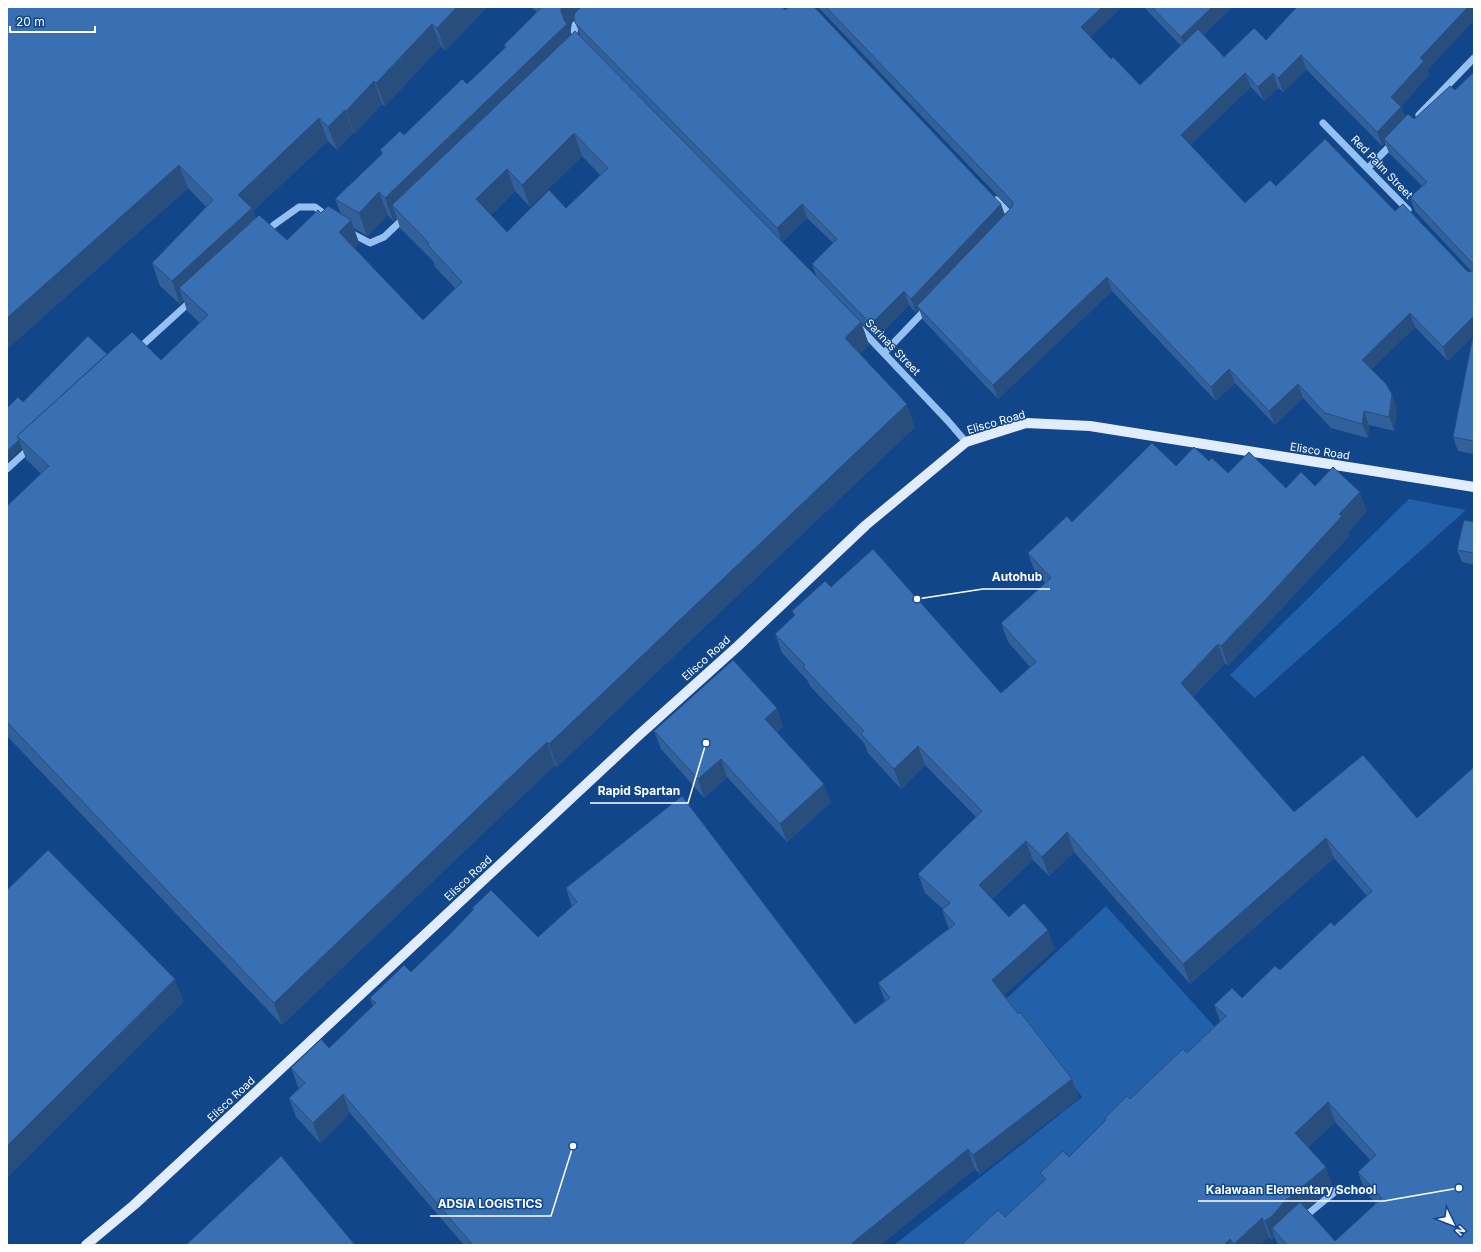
<svg xmlns="http://www.w3.org/2000/svg" width="1481" height="1252" font-family="Inter,sans-serif">
	<style>
		.green { fill: #2260aa }
		.lines { fill: none; stroke-linecap: round; stroke-linejoin: round }
		.minor { stroke: #97c0f2; stroke-width: 7 }
		.major { stroke: #e1edff; stroke-width: 10 }
		.wall { fill: #31609b; fill-rule: evenodd }
		.shaded-wall { fill: #284e7e }
		.building { fill: #3970b4; stroke: #284e7e; fill-rule: evenodd }
		.labels { text-anchor: middle; dominant-baseline: central; stroke-width: 3; stroke-linejoin: round; paint-order: stroke }
		.street-label { font-size: 11px; fill: #fff; stroke: #11468b }
		.leader { fill: none; stroke: #fff; stroke-width: 1.5 }
		.callout-dot { fill: #fff; stroke: #11468b; stroke-width: 1.5 }
		.callout-label { font-size: 12px; text-anchor: middle; font-weight: bold; fill: #fff; stroke: #11468b; stroke-width: 3; stroke-linejoin: round; paint-order: stroke }
	</style>
	<rect width="100%" height="100%" fill="#11468b"/>
	<g class="green">
		<polygon points="1409,499 1466,510 1255,698 1230,675"/>
		<polygon points="1106,906 1222,1035 973,1245 894,1245 1082,1097 1006,999"/>
	</g>
	<g class="lines">
		<g class="minor">
			<polyline points="577,40 574,33 575,25 594,7"/>
			<polyline points="1419,115 1474,58"/>
			<polyline points="1323,123 1408,210"/>
			<polyline points="1368,168 1394,142"/>
			<polyline points="996,200 1013,218"/>
			<polyline points="266,232 275,224 299,207 315,207 330,218"/>
			<polyline points="349,232 370,243 384,237 405,217"/>
			<polyline points="859,327 948,421 966,442"/>
			<polyline points="137,350 192,300"/>
			<polyline points="884,353 927,308"/>
			<polyline points="7,469 31,447"/>
			<polyline points="1303,1218 1337,1190"/>
		</g>
		<polyline class="major" points="86,1245 134,1205 241,1106 639,735 738,646 866,525 966,442 1026,423 1090,426 1474,487"/>
	</g>
	<g class="wall">
		<path d="M7,7H487L445,51L441,46L385,106L382,104L354,134L353,133L337,150L328,141L253,211L256,218L287,240L321,213L341,214L335,199L382,154L380,150L404,135L467,84L505,48L504,45L537,12L531,7H782L1005,214L1010,209L818,7H1122L1090,37L1111,59L1140,85L1181,46L1144,7H1232L1203,35L1224,57L1266,40L1296,8V7H1474V20L1427,70L1429,75L1401,106L1405,117L1414,119L1455,90L1474,72V454L1458,451L1453,437L1473,336L1448,361L1415,327L1371,369L1397,408L1394,431L1369,425L1368,438L1331,428L1303,398L1275,425L1235,383L1216,401L1112,291L998,399L923,320L919,309L916,313L909,305L876,338L861,322L869,345L860,354L915,427L557,767L555,765L282,1025L7,736V506L41,474L26,459L22,448L7,462V408L23,402L107,354L161,360L200,323L187,311L184,301L180,304L160,286L152,263L206,207L188,188L7,349ZM574,20L579,32L581,38L571,34L570,30V24ZM1306,69L1382,146L1385,143L1389,153L1422,186L1410,197L1415,211L1471,271L1468,272L1395,211L1276,186L1245,203L1190,145L1251,87L1264,101L1278,88L1283,92ZM582,156L600,175L566,208L507,232L491,215L515,191L530,207ZM388,215L393,221L397,218L400,228L433,261L435,267L455,288L423,320L354,248L359,243L354,228L367,236ZM807,218L833,243L812,264L817,278L782,242Z"/>
		<path d="M1209,461L1228,473L1286,488L1315,486L1367,511L1348,532L1349,536L1228,666L1225,663L1193,697L1294,812L1363,755L1474,1245H1278L1275,1238L1272,1240L1269,1237L1260,1245H961L1005,1217L1043,1182L1040,1173L1069,1157L1106,1121L1105,1118L1130,1099L1187,1053L1220,1021L1214,1005L1242,998L1280,970L1334,926L1367,896L1334,858L1190,984L1074,852L1049,876L1033,860L992,899L1009,917L1055,949L1004,995L1079,1098L980,1174L975,1169L880,1245H464L350,1113L320,1143L296,1117L289,1098L299,1088L298,1087L291,1068L329,1048L373,1006L370,998L411,972L452,932L473,910L472,908L538,937L572,907L566,888L855,1024L885,1001L878,983L949,929L942,910L943,909L925,893L918,874L976,817L925,765L901,789L868,753L864,743L810,686L807,680L782,653L775,634L794,616L792,611L831,587L1001,693L1030,667L1008,642L1001,623L1045,583L1035,572L1028,553L1072,522L1176,466ZM1335,1122L1370,1160L1358,1172L1365,1191L1376,1204L1335,1241L1306,1209L1333,1187L1308,1147Z"/>
		<polygon points="1474,522 1474,565 1462,562 1457,550"/>
		<polygon points="783,726 777,732 831,802 787,842 727,777 704,798 661,749 654,731"/>
	</g>
	<g class="shaded-wall">
		<polygon points="457,7 487,7 445,51 437,28"/>
		<polygon points="561,7 587,7 570,24 570,30 576,47 392,205 397,218 393,221 385,198 561,11"/>
		<polygon points="1102,7 1122,7 1086,41 1081,27"/>
		<polygon points="1212,7 1232,7 1186,51 1181,37"/>
		<polygon points="1468,7 1474,7 1474,20 1427,70 1429,75 1396,111 1391,97 1420,58"/>
		<polygon points="432,24 441,46 385,106 376,83"/>
		<polygon points="1301,55 1306,69 1283,92 1278,78"/>
		<polygon points="1245,73 1251,87 1186,149 1181,135"/>
		<polygon points="1273,73 1278,88 1264,101 1258,87"/>
		<polygon points="374,81 382,104 354,134 346,111"/>
		<polygon points="1401,107 1406,121 1384,139 1385,143 1382,146 1377,132"/>
		<polygon points="345,110 353,133 337,150 328,127"/>
		<polygon points="319,118 328,141 253,211 260,231 179,288 184,301 180,304 172,281 238,195"/>
		<polygon points="574,133 582,156 530,207 522,185"/>
		<polygon points="179,165 188,188 7,349 7,318"/>
		<polygon points="507,169 515,191 484,222 476,199"/>
		<polygon points="379,192 388,215 367,236 359,213"/>
		<polygon points="802,204 807,218 782,242 777,228"/>
		<polygon points="1001,204 1006,218 917,306 919,309 916,313 911,299"/>
		<polygon points="351,220 359,243 348,255 339,232"/>
		<polygon points="1107,277 1112,291 998,399 993,385"/>
		<polygon points="904,291 909,305 876,338 871,324"/>
		<polygon points="1410,313 1415,327 1367,374 1362,360"/>
		<polygon points="1474,316 1474,335 1448,361 1443,347"/>
		<polygon points="861,322 869,345 853,361 845,338"/>
		<polygon points="1229,369 1235,383 1216,401 1211,387"/>
		<polygon points="1298,384 1303,398 1275,425 1269,411"/>
		<polygon points="1392,394 1397,408 1394,431 1389,417"/>
		<polygon points="907,404 915,427 557,767 549,744"/>
		<polygon points="1364,411 1369,425 1368,438 1362,424"/>
		<polygon points="19,440 22,448 7,462 7,451"/>
		<polygon points="1360,492 1367,511 1348,532 1349,536 1228,666 1221,646 1339,514"/>
		<polygon points="1218,644 1225,663 1188,702 1181,683"/>
		<polygon points="777,708 783,726 772,737 765,719"/>
		<polygon points="547,742 555,765 282,1025 274,1003"/>
		<polygon points="918,746 925,765 901,789 894,769"/>
		<polygon points="721,759 727,777 704,798 698,779"/>
		<polygon points="824,784 831,802 787,842 780,824"/>
		<polygon points="1067,832 1074,852 1049,876 1042,857"/>
		<polygon points="1326,838 1334,858 1190,984 1183,964"/>
		<polygon points="1026,841 1033,860 986,904 979,885"/>
		<polygon points="1048,930 1055,949 999,999 992,980"/>
		<polygon points="175,979 184,1002 7,1178 7,1146"/>
		<polygon points="1072,1079 1079,1098 980,1174 973,1155"/>
		<polygon points="343,1094 350,1113 320,1143 313,1123"/>
		<polygon points="1328,1102 1335,1122 1302,1152 1295,1133"/>
		<polygon points="968,1149 975,1169 880,1245 852,1245 851,1244"/>
		<polygon points="1326,1167 1333,1187 1291,1221 1272,1228 1275,1238 1272,1240 1265,1221 1284,1202"/>
		<polygon points="1262,1218 1269,1237 1260,1245 1234,1245 1234,1244"/>
		<polygon points="1230,1239 1232,1245 1224,1245"/>
	</g>
	<g class="building">
		<polygon points="7,7 457,7 437,28 432,24 376,83 374,81 346,111 345,110 328,127 319,118 238,195 252,208 172,281 152,263 213,200 179,165 7,318"/>
		<polygon points="542,7 561,7 561,11 564,20 567,24 385,198 379,192 359,213 335,199 383,153 380,150 400,131 404,135 462,79 467,84 506,47 504,45"/>
		<polygon points="581,7 782,7 785,10 789,7 814,7 1001,204 911,299 904,291 871,324 812,264 837,239 802,204 777,228 576,24 574,18 575,13"/>
		<polygon points="826,7 1102,7 1081,27 1111,59 1113,57 1140,85 1198,29 1224,57 1254,28 1266,40 1297,7 1468,7 1420,58 1424,61 1391,97 1401,107 1377,132 1301,55 1278,78 1273,73 1258,87 1245,73 1181,135 1245,203 1270,180 1276,186 1325,139 1395,211 1403,204 1468,272 1472,271 1474,269 1473,264 1410,197 1427,182 1384,139 1408,114 1414,119 1450,86 1455,90 1474,72 1474,316 1443,347 1410,313 1362,360 1386,384 1392,394 1389,417 1364,411 1362,424 1325,413 1298,384 1269,411 1229,369 1211,387 1107,277 993,385 917,306 1012,207 1013,202"/>
		<polygon points="1152,7 1212,7 1181,37"/>
		<path d="M575,31L861,322L845,338L907,404L549,744L547,742L274,1003L7,722V506L49,466L17,436L132,332L161,360L208,315L179,288L259,215L287,240L318,210L321,213L328,206L351,220L339,232L423,320L462,282L427,244L429,243L392,205ZM574,133L608,168L566,208L549,190L507,232L476,199L507,169L522,185Z"/>
		<polygon points="1474,331 1474,441 1453,437"/>
		<polygon points="88,336 107,354 17,436 19,440 7,451 7,408 18,397 23,402"/>
		<polygon points="1152,443 1176,466 1194,447 1209,461 1212,458 1228,473 1249,452 1286,488 1301,472 1315,486 1333,467 1360,492 1339,514 1342,516 1266,599 1221,646 1218,644 1181,683 1294,812 1363,755 1417,818 1474,767 1474,1245 1287,1245 1272,1228 1300,1202 1335,1241 1382,1198 1358,1172 1376,1155 1328,1102 1295,1133 1326,1167 1284,1202 1273,1215 1265,1221 1262,1218 1234,1244 1230,1239 1224,1245 961,1245 998,1210 1005,1217 1046,1179 1040,1173 1063,1151 1069,1157 1106,1120 1105,1118 1127,1096 1130,1099 1183,1049 1187,1053 1226,1016 1214,1005 1232,988 1242,998 1275,966 1280,970 1331,922 1334,926 1372,891 1326,838 1183,964 1067,832 1042,857 1026,841 979,885 1009,917 1024,903 1048,930 992,980 1018,1014 1020,1012 1072,1079 973,1155 968,1149 851,1244 852,1245 473,1245 343,1094 313,1123 289,1098 305,1083 291,1068 321,1039 329,1048 376,1003 370,998 404,965 411,972 452,932 474,909 472,908 491,890 538,937 577,902 566,888 682,796 855,1024 890,998 878,983 955,924 942,910 950,903 918,874 982,811 918,746 894,769 861,734 864,731 803,667 805,665 775,634 795,615 792,611 825,581 831,587 873,549 1001,693 1036,662 1001,623 1051,578 1028,553 1067,516 1072,522"/>
		<polygon points="1464,520 1474,522 1474,553 1457,550"/>
		<polygon points="733,660 777,708 765,719 824,784 780,824 721,759 698,779 654,731"/>
		<polygon points="48,850 175,979 7,1146 7,890"/>
		<polygon points="281,1156 355,1245 186,1245"/>
	</g>
	<g class="labels">
		<g class="street-label">
			<text transform="translate(1382 167) rotate(46)">Red Palm Street</text>
			<text transform="translate(893 347) rotate(46)">Sarinas Street</text>
			<text transform="translate(996 422) rotate(-16)">Elisco Road</text>
			<text transform="translate(1320 451) rotate(9)">Elisco Road</text>
			<text transform="translate(706 658) rotate(-42)">Elisco Road</text>
			<text transform="translate(468 878) rotate(-43)">Elisco Road</text>
			<text transform="translate(231 1099) rotate(-43)">Elisco Road</text>
		</g>
	</g>
	<path class="leader" d="M917 599L983 589H1050M706 743L688 803H590M1459 1188L1384 1201H1198M573 1146L551 1216H430"/>
	<g class="callout-dot">
		<circle cx="917" cy="599" r="4"/>
		<circle cx="706" cy="743" r="4"/>
		<circle cx="1459" cy="1188" r="4"/>
		<circle cx="573" cy="1146" r="4"/>
	</g>
	<g class="callout-label">
		<text x="1017" y="581">Autohub</text>
		<text x="639" y="795">Rapid Spartan</text>
		<text x="1291" y="1194">Kalawaan Elementary School</text>
		<text x="490" y="1208">ADSIA LOGISTICS</text>
	</g>
	<rect width="1481" height="1252" fill="none" stroke="#ffffff" stroke-width="16"/>
	<g transform="translate(1453 1224) rotate(133)" stroke="#11468b" stroke-width="3" paint-order="stroke">
	<path d="M0-3L7 15L0 10L-7 15Z" fill="#ffffff"/>
	<text y="-6" font-size="11" font-weight="bold" text-anchor="middle" fill="#ffffff">N</text>
	</g>
	<path d="M10 26v6h85v-6" fill="none" stroke="#ffffff" stroke-width="2"/>
	<text x="16" y="26" font-size="12" fill="#ffffff" stroke="#11468b" stroke-width="3" paint-order="stroke">20 m</text>
</svg>
